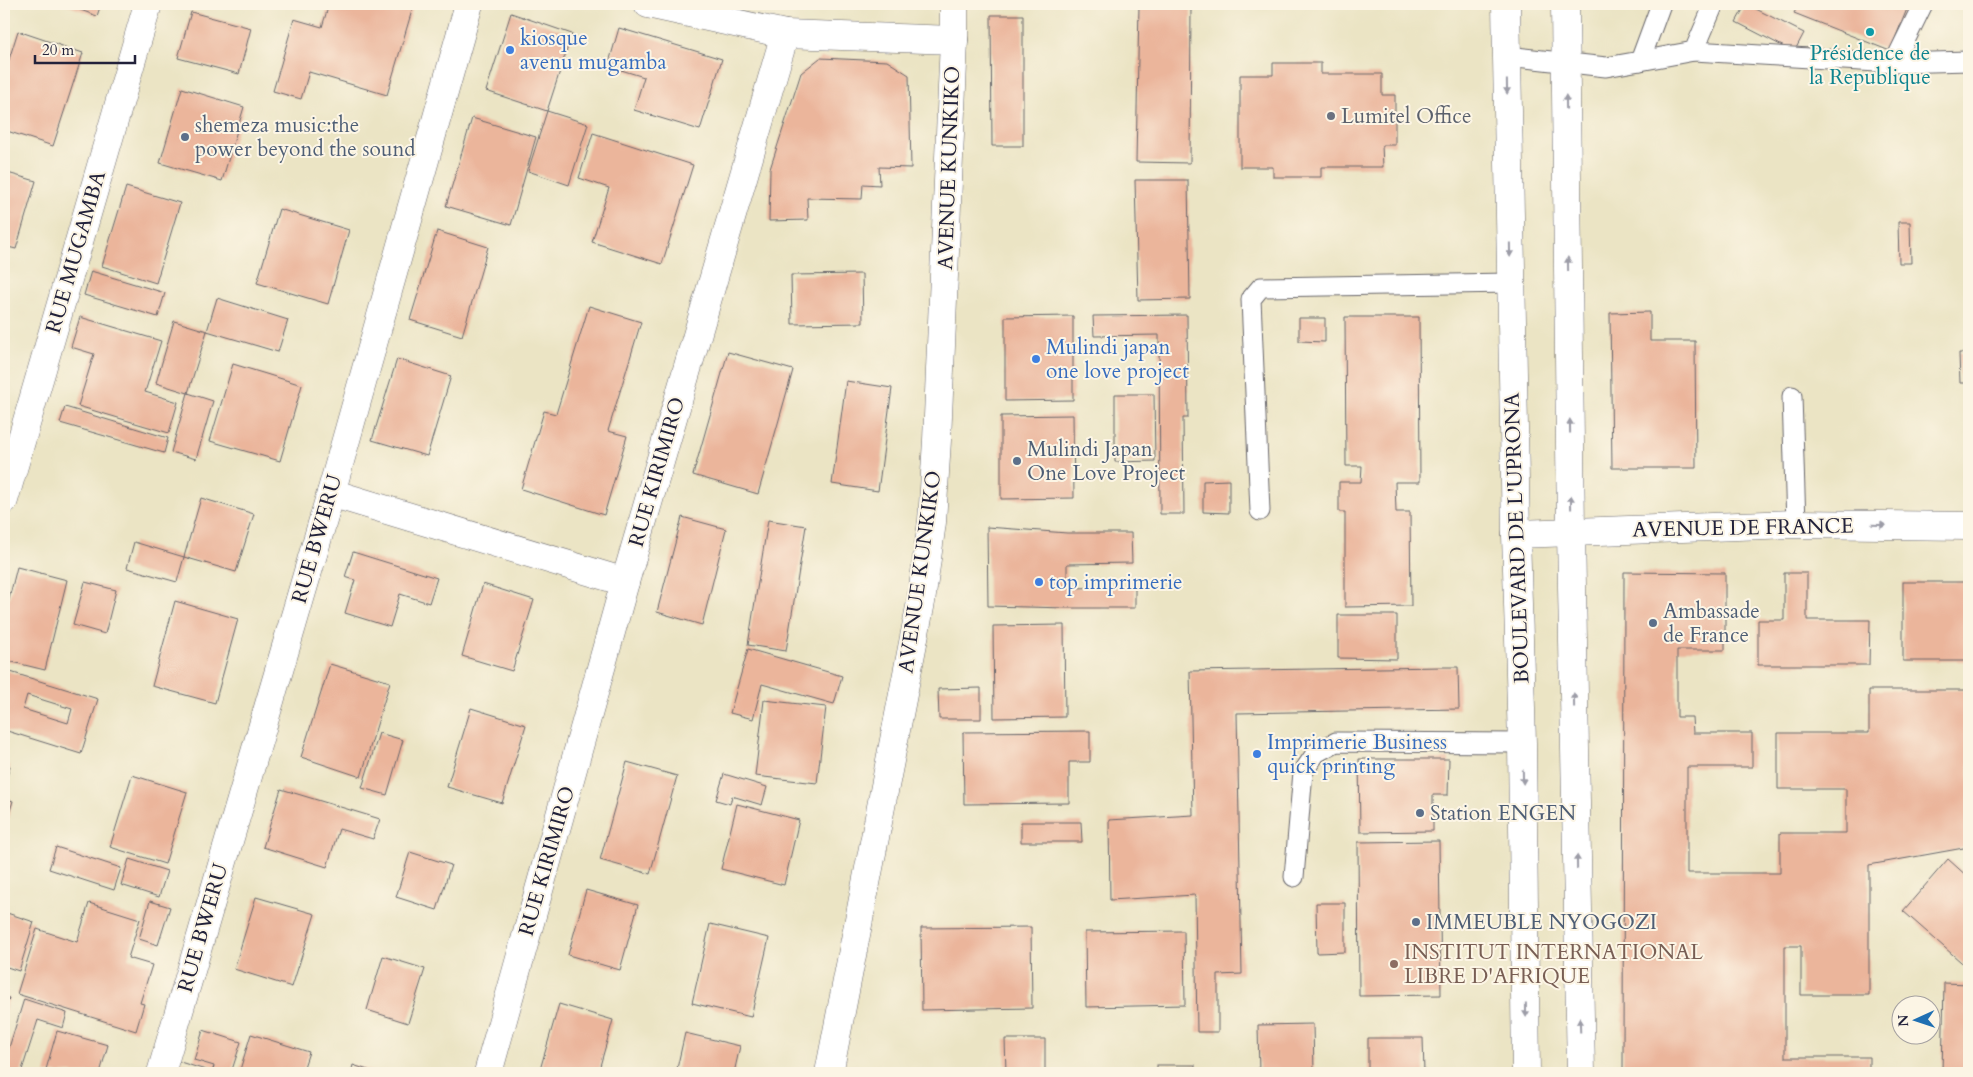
<svg xmlns="http://www.w3.org/2000/svg" width="1973" height="1077" font-family="Cardo,serif">
	<style>
		.building { fill: #ebb59b; fill-rule: evenodd }
		.lines { fill: none; stroke-linecap: round; stroke-linejoin: round }
		.service-casing { stroke: #68666b; stroke-width: 21 }
		.minor-casing { stroke: #68666b; stroke-width: 29 }
		.tertiary-casing { stroke: #68666b; stroke-width: 29 }
		.service { stroke: #fff; stroke-width: 19 }
		.minor { stroke: #fff; stroke-width: 28 }
		.tertiary { stroke: #fff; stroke-width: 28 }
		.oneway { fill: #9c9ca7 }
		.culture-dot { fill: #0f9aa8; stroke: #fcf5e5; stroke-width: 2 }
		.shop-dot { fill: #3f7fe0; stroke: #fcf5e5; stroke-width: 2 }
		.worship-dot { fill: #6b7280; stroke: #fcf5e5; stroke-width: 2 }
		.service-dot { fill: #5c6f8a; stroke: #fcf5e5; stroke-width: 2 }
		.education-dot { fill: #8d6e63; stroke: #fcf5e5; stroke-width: 2 }
		.labels { text-anchor: middle; dominant-baseline: central; stroke-width: 4; stroke-linejoin: round; paint-order: stroke }
		.shop-label { font-size: 21px; fill: #366cbe; stroke: #fcf5e5; text-anchor: start }
		.culture-label { font-size: 21px; fill: #0d838f; stroke: #fcf5e5 }
		.worship-label { font-size: 21px; fill: #5b616d; stroke: #fcf5e5; text-anchor: start }
		.service-label { font-size: 21px; fill: #4e5e75; stroke: #fcf5e5; text-anchor: start }
		.street-label { font-size: 21px; fill: #22223b; stroke: #fcf5e5 }
		.education-label { font-size: 21px; fill: #785e54; stroke: #fcf5e5; text-anchor: start }
	</style>
	<rect width="100%" height="100%" fill="#fcf5e5"/>
	<filter id="ink" filterUnits="userSpaceOnUse"><feTurbulence type="fractalNoise" baseFrequency=".02" numOctaves="2"/><feDisplacementMap in="SourceGraphic" scale="10" xChannelSelector="R" yChannelSelector="G"/><feConvolveMatrix kernelMatrix="1 2 1 2 8 2 1 2 1" color-interpolation-filters="sRGB"/></filter>
	<filter id="wash" filterUnits="userSpaceOnUse"><feTurbulence type="fractalNoise" baseFrequency=".0096" numOctaves="4" result="noise"/><feDisplacementMap in="SourceGraphic" scale="20" xChannelSelector="R" yChannelSelector="G"/><feGaussianBlur stdDeviation="1.12" result="paint"/><feColorMatrix in="noise" values="0 0 0 0 0 0 0 0 0 0 0 0 0 0 0 0 0 1.4 0 .05"/><feComposite in="paint" operator="in"/></filter>
	<g filter="url(#wash)">
		<rect width="100%" height="100%" fill="#ebe4c4"/>
		<g id="blocks">
			<g class="building">
				<polygon points="64,4 101,4 97,16"/>
				<polygon points="329,4 402,4 413,7 387,95 309,72 301,99 273,91 294,19 322,27"/>
				<polygon points="1746,4 1804,33 1794,52 1736,22"/>
				<polygon points="1799,4 1909,4 1890,51 1794,13"/>
				<polygon points="1139,5 1191,6 1190,163 1136,162"/>
				<polygon points="191,12 251,28 239,74 178,58"/>
				<polygon points="511,13 572,34 547,111 588,124 569,185 528,171 547,111 486,91"/>
				<polygon points="991,15 1023,15 1023,146 992,146"/>
				<polygon points="619,28 722,59 700,130 634,110 644,77 608,66"/>
				<polygon points="18,31 83,53 53,146 4,130 4,75"/>
				<polygon points="820,58 887,61 909,75 911,168 879,167 880,185 863,184 862,199 807,198 808,220 769,221 770,169 801,73"/>
				<polygon points="1273,63 1321,63 1321,74 1382,74 1382,95 1395,95 1395,145 1382,145 1383,167 1321,167 1321,177 1273,177 1273,167 1240,167 1240,75 1273,75"/>
				<polygon points="182,88 244,107 222,181 160,163"/>
				<polygon points="472,118 536,137 511,225 446,206"/>
				<polygon points="593,133 693,165 662,264 592,242 609,188 579,178"/>
				<polygon points="4,172 36,181 16,249 4,246"/>
				<polygon points="1135,180 1188,180 1190,299 1138,300"/>
				<polygon points="126,187 180,203 156,283 102,266"/>
				<polygon points="279,209 349,230 328,304 257,283"/>
				<polygon points="1898,222 1910,222 1911,263 1899,263"/>
				<polygon points="437,231 488,247 462,336 410,320"/>
				<polygon points="91,271 165,293 158,317 84,295"/>
				<polygon points="862,274 863,323 792,324 791,275"/>
				<polygon points="217,298 288,320 278,352 207,331"/>
				<polygon points="589,306 641,322 608,431 627,436 604,515 521,489 544,411 556,414"/>
				<polygon points="1650,312 1650,341 1695,341 1696,468 1612,468 1610,313"/>
				<polygon points="1187,315 1188,418 1183,418 1184,514 1160,514 1159,335 1094,336 1093,316"/>
				<polygon points="1073,316 1073,400 1005,401 1005,317"/>
				<polygon points="80,317 161,341 145,392 178,402 169,433 78,406 94,354 71,347"/>
				<polygon points="1345,317 1419,317 1420,482 1395,482 1396,512 1410,512 1411,606 1345,607 1345,512 1339,512 1339,482 1361,482 1362,466 1346,466"/>
				<polygon points="1299,318 1325,318 1325,342 1299,341"/>
				<polygon points="174,321 207,331 188,393 156,383"/>
				<polygon points="728,352 793,370 758,494 693,475"/>
				<polygon points="1959,353 1969,353 1969,383 1960,383"/>
				<polygon points="397,359 451,376 427,456 372,440"/>
				<polygon points="233,364 302,385 280,461 210,441"/>
				<polygon points="846,381 892,388 878,491 832,484"/>
				<polygon points="188,393 213,401 196,459 171,452"/>
				<polygon points="1115,394 1154,394 1155,461 1115,462"/>
				<polygon points="65,407 168,438 164,453 60,423"/>
				<polygon points="1073,415 1074,498 1001,499 1001,416"/>
				<polygon points="1229,480 1229,513 1203,512 1203,481"/>
				<polygon points="201,498 254,514 236,572 184,557"/>
				<polygon points="682,517 726,529 702,625 657,612"/>
				<polygon points="768,520 806,526 786,651 748,645"/>
				<polygon points="987,527 1067,533 1131,533 1132,563 1067,564 1067,588 1135,587 1135,608 1067,608 988,606"/>
				<polygon points="134,542 184,557 177,582 127,568"/>
				<polygon points="353,552 437,578 429,603 400,594 390,627 345,613 355,580 345,577"/>
				<polygon points="17,567 67,580 45,670 4,660 4,619"/>
				<polygon points="1624,572 1725,573 1725,650 1677,650 1677,717 1692,717 1693,733 1752,733 1752,767 1687,767 1687,873 1780,873 1780,833 1846,833 1846,789 1778,789 1778,733 1869,733 1869,690 1969,690 1969,847 1869,865 1869,995 1801,995 1801,946 1785,946 1785,1057 1869,1057 1869,1073 1623,1073"/>
				<polygon points="1784,573 1807,573 1807,620 1870,620 1869,665 1758,665 1758,620 1784,620"/>
				<polygon points="85,582 116,590 105,634 73,625"/>
				<rect x="1903" y="582" width="66" height="79"/>
				<polygon points="483,584 534,600 512,671 462,656"/>
				<polygon points="175,601 238,619 215,703 152,686"/>
				<polygon points="1338,615 1397,615 1397,659 1338,658"/>
				<polygon points="1064,625 1065,717 994,718 993,626"/>
				<polygon points="748,649 842,676 834,704 762,684 753,719 730,713"/>
				<polygon points="330,664 390,682 361,777 301,757"/>
				<polygon points="1442,667 1458,667 1459,709 1237,713 1242,974 1218,975 1218,1032 1197,1032 1195,895 1110,900 1109,820 1193,815 1190,671"/>
				<path d="M4,670L98,699L81,754L4,730ZM27,695L72,709L68,723L23,709Z"/>
				<polygon points="981,688 981,719 939,719 938,689"/>
				<polygon points="764,700 826,707 817,783 755,776"/>
				<polygon points="471,708 526,725 502,803 447,787"/>
				<polygon points="1090,731 1090,762 1069,762 1069,803 964,804 963,732"/>
				<polygon points="379,733 403,740 387,795 362,788"/>
				<polygon points="1359,759 1449,759 1448,795 1433,795 1433,831 1360,832"/>
				<polygon points="627,762 677,776 650,874 600,860"/>
				<polygon points="4,764 10,766 4,787"/>
				<polygon points="724,774 767,787 762,805 732,796 730,804 716,800"/>
				<polygon points="132,775 187,792 165,864 110,847"/>
				<polygon points="281,789 380,819 373,839 339,829 327,867 263,847"/>
				<polygon points="4,798 13,801 4,830"/>
				<polygon points="737,804 799,820 784,885 721,869"/>
				<polygon points="1021,822 1081,822 1082,842 1021,842"/>
				<polygon points="1439,841 1441,995 1359,996 1358,842"/>
				<polygon points="56,847 121,868 114,890 49,869"/>
				<polygon points="410,852 451,865 437,910 396,897"/>
				<polygon points="129,859 167,871 159,897 121,885"/>
				<polygon points="1948,859 1969,878 1969,969 1903,911"/>
				<polygon points="586,890 638,905 620,970 568,955"/>
				<polygon points="256,897 315,914 292,987 234,969"/>
				<polygon points="150,901 170,907 158,945 139,939"/>
				<polygon points="89,903 140,919 128,958 152,965 140,1003 144,1004 136,1031 17,994 37,929 77,942"/>
				<polygon points="1316,903 1345,903 1345,952 1317,953"/>
				<polygon points="4,912 34,922 19,971 4,966"/>
				<polygon points="710,924 769,938 751,1017 692,1003"/>
				<polygon points="1031,927 1032,1008 922,1010 921,928"/>
				<polygon points="1184,931 1185,1005 1086,1007 1085,932"/>
				<polygon points="383,956 425,969 408,1023 367,1010"/>
				<polygon points="1944,983 1969,984 1969,1073 1942,1073"/>
				<polygon points="4,996 9,998 4,1013"/>
				<polygon points="24,999 67,1013 63,1028 38,1020 21,1073 4,1073 4,1064"/>
				<polygon points="559,1004 613,1020 598,1073 539,1073"/>
				<polygon points="1313,1024 1314,1073 1259,1073 1258,1025"/>
				<polygon points="203,1030 241,1042 231,1073 173,1073 177,1061 212,1072 214,1066 194,1060"/>
				<polygon points="57,1031 108,1045 100,1073 45,1073"/>
				<polygon points="685,1033 740,1046 734,1073 676,1073"/>
				<polygon points="251,1034 309,1052 302,1073 239,1073"/>
				<polygon points="1368,1038 1423,1038 1424,1073 1368,1073"/>
				<polygon points="1005,1039 1045,1039 1045,1073 1006,1073"/>
				<polygon points="353,1065 377,1073 351,1073"/>
				<rect x="1157" y="1065" width="38" height="8"/>
			</g>
		</g>
	</g>
	<g filter="url(#ink)">
		<use href="#blocks" fill-opacity="0" stroke="#68666b" stroke-width="1"/>
		<g class="lines">
			<defs>
				<g id="service">
					<polyline points="1923,4 1894,63 1969,61"/>
					<polyline points="1694,51 1894,63"/>
					<polyline points="1507,56 1606,67 1640,61 1661,4"/>
					<polyline points="1640,61 1694,51 1714,4"/>
					<polyline points="1792,396 1796,524"/>
					<polyline points="1260,511 1251,299 1261,287 1511,283"/>
					<polyline points="1294,877 1303,772 1316,753 1336,742 1522,743"/>
				</g>
				<g id="minor">
					<polyline points="648,4 785,34"/>
					<polyline points="331,493 625,582"/>
					<polyline points="4,500 148,4"/>
					<polyline points="1516,534 1796,524 1969,526"/>
					<polyline points="161,1073 331,493 469,4"/>
					<polyline points="488,1073 625,582 785,34 954,40"/>
					<polyline points="829,1073 921,602 932,522 937,440 954,40 954,4"/>
				</g>
				<g id="tertiary">
					<polyline points="1506,4 1516,534 1522,743 1526,1073"/>
					<polyline points="1565,4 1571,532 1581,1073"/>
				</g>
			</defs>
			<use href="#service" class="service-casing"/>
			<use href="#minor" class="minor-casing"/>
			<use href="#tertiary" class="tertiary-casing"/>
			<use href="#service" class="service"/>
			<use href="#minor" class="minor"/>
			<use href="#tertiary" class="tertiary"/>
		</g>
		<defs><path id="oneway-solid" d="M-6-.8H1V-3.2L6.5 0L1 3.2V.8H-6Z" transform="scale(1.25)"/></defs>
		<g class="oneway">
			<use href="#oneway-solid" transform="translate(1507 87) rotate(89)"/>
			<use href="#oneway-solid" transform="translate(1566 102) rotate(-91)"/>
			<use href="#oneway-solid" transform="translate(1510 250) rotate(89)"/>
			<use href="#oneway-solid" transform="translate(1568 264) rotate(-91)"/>
			<use href="#oneway-solid" transform="translate(1570 426) rotate(-91)"/>
			<use href="#oneway-solid" transform="translate(1571 502) rotate(-91)"/>
			<use href="#oneway-solid" transform="translate(1879 525) rotate(1)"/>
			<use href="#oneway-solid" transform="translate(1574 700) rotate(-91)"/>
			<use href="#oneway-solid" transform="translate(1523 777) rotate(89)"/>
			<use href="#oneway-solid" transform="translate(1577 862) rotate(-91)"/>
			<use href="#oneway-solid" transform="translate(1526 1010) rotate(89)"/>
			<use href="#oneway-solid" transform="translate(1580 1025) rotate(-92)"/>
		</g>
	</g>
	<circle class="culture-dot" cx="1870" cy="32" r="5"/>
	<g class="shop-dot">
		<circle cx="510" cy="50" r="5"/>
		<circle cx="1036" cy="359" r="5"/>
		<circle cx="1039" cy="582" r="5"/>
		<circle cx="1257" cy="754" r="5"/>
	</g>
	<circle class="worship-dot" cx="1331" cy="116" r="5"/>
	<g class="service-dot">
		<circle cx="185" cy="137" r="5"/>
		<circle cx="1017" cy="461" r="5"/>
		<circle cx="1653" cy="623" r="5"/>
		<circle cx="1420" cy="813" r="5"/>
		<circle cx="1416" cy="922" r="5"/>
	</g>
	<circle class="education-dot" cx="1394" cy="964" r="5"/>
	<g class="labels">
		<g class="shop-label">
			<text x="520" y="38">kiosque<tspan x="520" dy="24">avenu mugamba</tspan></text>
			<text x="1046" y="347">Mulindi japan<tspan x="1046" dy="24">one love project</tspan></text>
			<text x="1049" y="582">top imprimerie</text>
			<text x="1267" y="742">Imprimerie Business<tspan x="1267" dy="24">quick printing</tspan></text>
		</g>
		<g class="culture-label">
			<text x="1870" y="53">Présidence de<tspan x="1870" dy="24">la Republique</tspan></text>
		</g>
		<g class="worship-label">
			<text x="1341" y="116">Lumitel Office</text>
		</g>
		<g class="service-label">
			<text x="195" y="125">shemeza music:the<tspan x="195" dy="24">power beyond the sound</tspan></text>
			<text x="1027" y="449">Mulindi Japan<tspan x="1027" dy="24">One Love Project</tspan></text>
			<text x="1663" y="611">Ambassade<tspan x="1663" dy="24">de France</tspan></text>
			<text x="1430" y="813">Station ENGEN</text>
			<text x="1426" y="922">IMMEUBLE NYOGOZI</text>
		</g>
		<g class="street-label">
			<text transform="translate(949 168) rotate(-88)">AVENUE KUNKIKO</text>
			<text transform="translate(76 252) rotate(-74)">RUE MUGAMBA</text>
			<text transform="translate(657 472) rotate(-74)">RUE KIRIMIRO</text>
			<text transform="translate(1743 528) rotate(-1)">AVENUE DE FRANCE</text>
			<text transform="translate(1517 538) rotate(-92)">BOULEVARD DE L'UPRONA</text>
			<text transform="translate(317 539) rotate(-74)">RUE BWERU</text>
			<text transform="translate(920 572) rotate(-82)">AVENUE KUNKIKO</text>
			<text transform="translate(547 861) rotate(-74)">RUE KIRIMIRO</text>
			<text transform="translate(203 928) rotate(-74)">RUE BWERU</text>
		</g>
		<g class="education-label">
			<text x="1404" y="952">INSTITUT INTERNATIONAL<tspan x="1404" dy="24">LIBRE D'AFRIQUE</tspan></text>
		</g>
	</g>
	<rect width="1973" height="1077" fill="none" stroke="#fcf5e5" stroke-width="20"/>
	<g transform="translate(1916 1020) rotate(267)"><circle r="24" fill="#fcf5e5" stroke="#a5a1a1"/>
	<path d="M0-4L9 19L0 12L-9 19Z" fill="#1f6fb2"/>
	<text y="-8" font-size="14" font-weight="bold" text-anchor="middle" fill="#22223b">N</text>
	</g>
	<path d="M35 55v8h100v-8" fill="none" stroke="#22223b" stroke-width="2.5"/>
	<text x="42" y="55" font-size="15" fill="#22223b" stroke="#fcf5e5" stroke-width="4" paint-order="stroke">20 m</text>
</svg>
